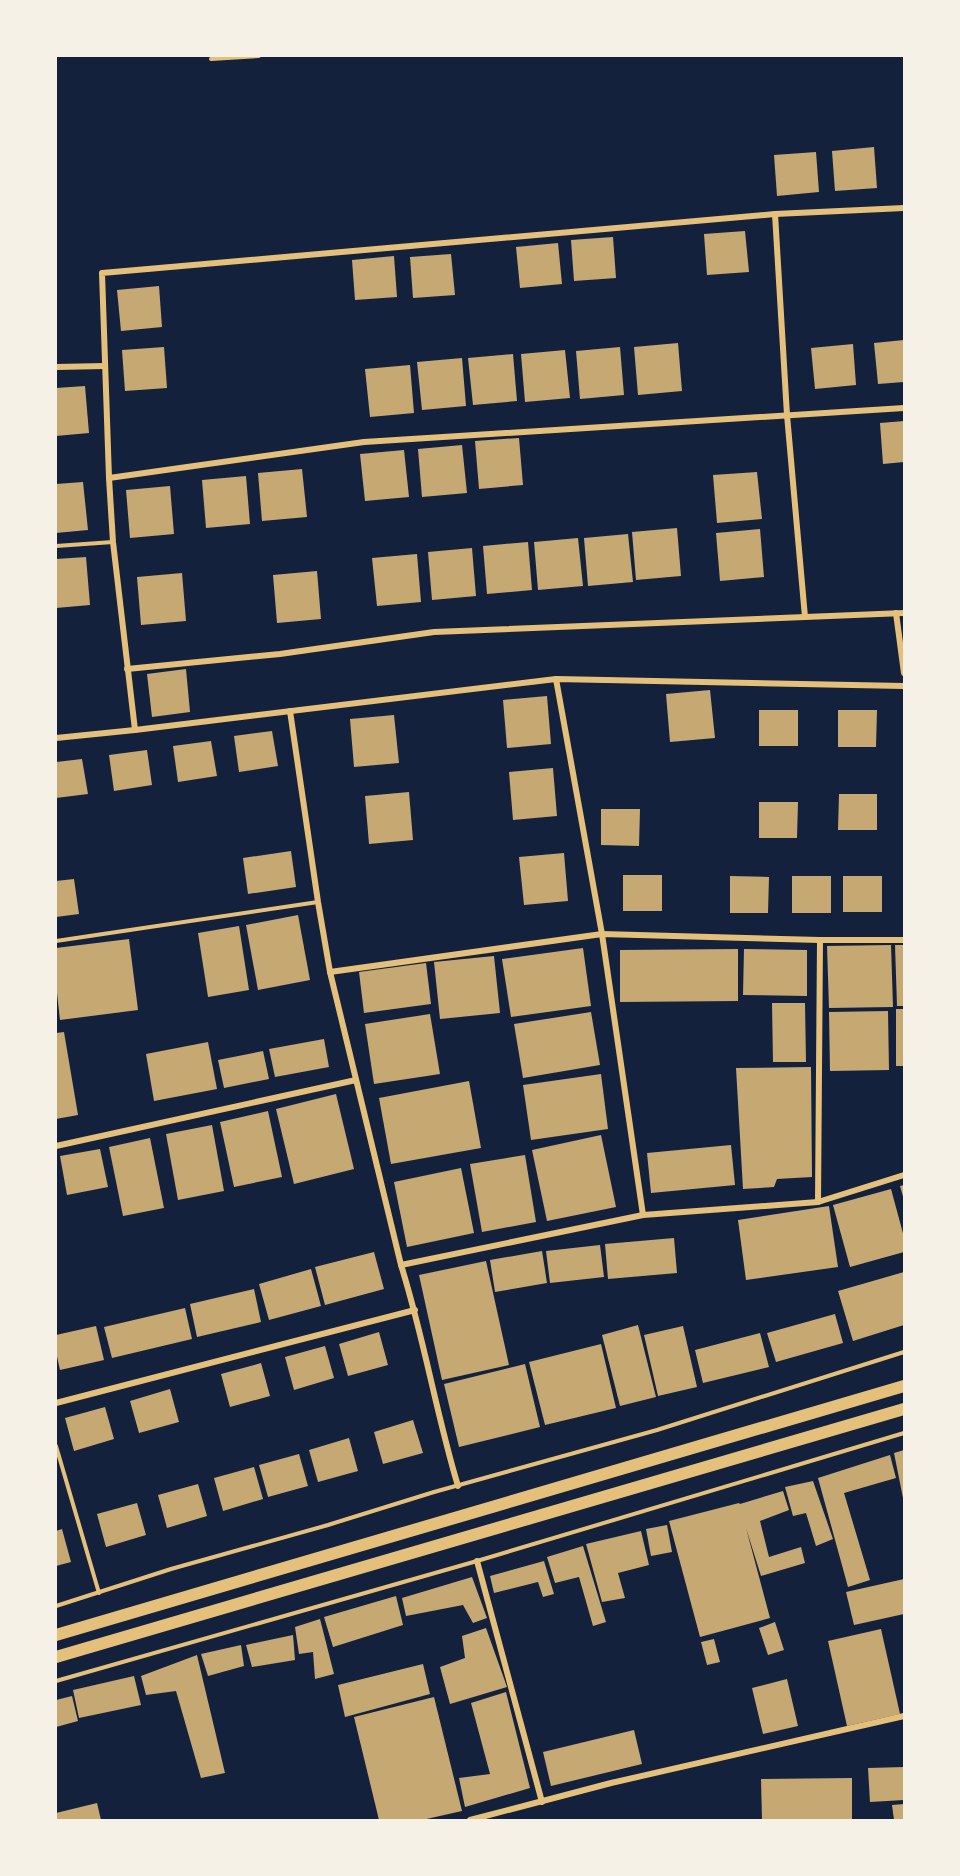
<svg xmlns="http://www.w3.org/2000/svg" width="960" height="1876" font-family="'Noto Serif',serif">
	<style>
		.building { fill: #c6a872 }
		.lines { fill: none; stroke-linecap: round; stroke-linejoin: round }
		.service { stroke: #e5c07b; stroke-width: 4 }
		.minor { stroke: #e5c07b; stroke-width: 6 }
		.secondary { stroke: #e5c07b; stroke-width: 12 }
	</style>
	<rect width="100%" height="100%" fill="#14213d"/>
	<g class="building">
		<polygon points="874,147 877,188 835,191 832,151"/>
		<polygon points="816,152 819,192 777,196 774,155"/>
		<polygon points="745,231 749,272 707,275 704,234"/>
		<polygon points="613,237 616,278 574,281 571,240"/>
		<polygon points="558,243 562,284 520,288 516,247"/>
		<polygon points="451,254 455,295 413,298 410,257"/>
		<polygon points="394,256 397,297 355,300 352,260"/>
		<polygon points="159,286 162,327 121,331 117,290"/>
		<polygon points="904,340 904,382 878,384 874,343"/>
		<polygon points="678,343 682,391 638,395 634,347"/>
		<polygon points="853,344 856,385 815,389 811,348"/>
		<polygon points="164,347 167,388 125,391 122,350"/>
		<polygon points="620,347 624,395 580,399 576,351"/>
		<polygon points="565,350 570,398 525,402 521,354"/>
		<polygon points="513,354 517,401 473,405 468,358"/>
		<polygon points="462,358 466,406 422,410 417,362"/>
		<polygon points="410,365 414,413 370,417 365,369"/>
		<polygon points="85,386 89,433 56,436 56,388"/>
		<polygon points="904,421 904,462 883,464 880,423"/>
		<polygon points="519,438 523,485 479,489 475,441"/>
		<polygon points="462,445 467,493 422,497 418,449"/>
		<polygon points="404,450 409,497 365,501 360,454"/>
		<polygon points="302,469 307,517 262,521 258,473"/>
		<polygon points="757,472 762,519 717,523 713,475"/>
		<polygon points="246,476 250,524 206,528 202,480"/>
		<polygon points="83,482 88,530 56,533 56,484"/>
		<polygon points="170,486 174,534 130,538 126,490"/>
		<polygon points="677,528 681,576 636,580 632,532"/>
		<polygon points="760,529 764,577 720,581 716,533"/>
		<polygon points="628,534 633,582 588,586 584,538"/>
		<polygon points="578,538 583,586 538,590 534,542"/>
		<polygon points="528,542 532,590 487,594 483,546"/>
		<polygon points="472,548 476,596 432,600 428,552"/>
		<polygon points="417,554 421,602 377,606 372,558"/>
		<polygon points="86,557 90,605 56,608 56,559"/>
		<polygon points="317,571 321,619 277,623 273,575"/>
		<polygon points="182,573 186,621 141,625 137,577"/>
		<polygon points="186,669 190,712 152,717 147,674"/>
		<polygon points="710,690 715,738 670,742 666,694"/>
		<polygon points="547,696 551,744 507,748 503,700"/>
		<rect x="759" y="710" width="39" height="36"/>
		<polygon points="838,710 877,710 876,747 838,747"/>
		<polygon points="394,715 399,763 354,767 350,719"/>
		<polygon points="272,731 278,766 239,772 234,736"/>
		<polygon points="211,741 217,776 178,782 173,746"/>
		<polygon points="147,750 152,785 114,791 109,755"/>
		<polygon points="82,759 88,794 56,798 56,762"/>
		<polygon points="553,768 557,816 513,820 509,772"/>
		<polygon points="409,792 413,840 369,844 365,796"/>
		<polygon points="839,794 877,794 877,830 838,830"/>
		<polygon points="759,802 798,802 797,838 759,838"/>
		<polygon points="601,809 640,809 639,846 601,845"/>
		<polygon points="291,851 296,887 248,894 243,858"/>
		<polygon points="564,853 568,901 524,905 519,857"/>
		<rect x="623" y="875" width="39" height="36"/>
		<polygon points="730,876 769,877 768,913 730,913"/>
		<rect x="792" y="876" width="39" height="37"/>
		<rect x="843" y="876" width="39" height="36"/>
		<polygon points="74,879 79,914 56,917 56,881"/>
		<polygon points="298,915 310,980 258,990 246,925"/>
		<polygon points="239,926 249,990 208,997 198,933"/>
		<polygon points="129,939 138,1010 60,1020 56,984 56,948"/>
		<polygon points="891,945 893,1007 829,1008 827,946"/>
		<polygon points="895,945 904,945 904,1006 897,1006"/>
		<polygon points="583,948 591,1006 511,1017 502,959"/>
		<polygon points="738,949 738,1001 620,1002 620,950"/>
		<polygon points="744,949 807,950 807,996 743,995"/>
		<polygon points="494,956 500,1013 440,1019 434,962"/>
		<polygon points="426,963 431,1004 364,1013 359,972"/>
		<polygon points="772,1003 805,1003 806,1062 773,1062"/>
		<rect x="896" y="1009" width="8" height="57"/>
		<polygon points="888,1011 889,1070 830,1071 829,1012"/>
		<polygon points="591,1012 600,1065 523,1078 514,1024"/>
		<polygon points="430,1014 440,1074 374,1084 365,1024"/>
		<polygon points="64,1032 78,1115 56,1119 56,1033"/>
		<polygon points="324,1039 329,1067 275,1077 269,1049"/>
		<polygon points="208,1042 217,1089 154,1101 146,1054"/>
		<polygon points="263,1051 269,1079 224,1088 218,1060"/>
		<polygon points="811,1067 812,1177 777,1179 774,1187 743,1189 736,1068"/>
		<polygon points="601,1074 608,1129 531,1140 523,1085"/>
		<polygon points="469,1081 481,1148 391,1164 379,1098"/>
		<polygon points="336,1094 354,1169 294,1184 276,1109"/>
		<polygon points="268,1111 282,1177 234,1187 220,1122"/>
		<polygon points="212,1125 224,1191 178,1200 166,1134"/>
		<polygon points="601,1135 616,1207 547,1221 532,1150"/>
		<polygon points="150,1138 164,1208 123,1216 109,1147"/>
		<polygon points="731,1145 735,1185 651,1193 647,1153"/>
		<polygon points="100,1149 108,1187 67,1195 60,1156"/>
		<polygon points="525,1155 536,1222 482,1232 470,1164"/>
		<polygon points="461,1168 474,1233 407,1247 394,1182"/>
		<polygon points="904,1185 904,1200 900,1186"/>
		<polygon points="891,1189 904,1237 904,1252 850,1267 833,1205"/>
		<polygon points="829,1206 838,1267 746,1280 738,1220"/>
		<polygon points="674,1238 677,1273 608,1279 605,1244"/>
		<polygon points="600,1245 604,1277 550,1283 546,1251"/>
		<polygon points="542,1251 547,1283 495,1292 490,1260"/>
		<polygon points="374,1252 384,1289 325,1305 315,1267"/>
		<polygon points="486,1261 509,1365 442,1380 419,1275"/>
		<polygon points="311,1269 321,1306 269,1320 259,1284"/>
		<polygon points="904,1272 904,1325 853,1341 838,1291"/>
		<polygon points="254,1289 261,1322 197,1337 190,1304"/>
		<polygon points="185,1308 192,1339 112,1358 104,1327"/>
		<polygon points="835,1314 843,1343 776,1362 767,1333"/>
		<polygon points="638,1325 656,1397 620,1406 602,1335"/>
		<polygon points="96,1326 104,1360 60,1370 56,1352 56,1335"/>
		<polygon points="683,1326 697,1387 658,1396 644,1335"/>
		<polygon points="379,1332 388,1365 348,1376 339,1344"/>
		<polygon points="760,1333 769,1367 703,1383 695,1350"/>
		<polygon points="601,1344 616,1408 545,1425 529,1362"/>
		<polygon points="325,1346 334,1378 294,1390 285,1357"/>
		<polygon points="261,1363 270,1396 230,1407 221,1374"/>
		<polygon points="525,1364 540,1427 459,1447 444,1384"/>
		<polygon points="170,1389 179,1422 139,1433 130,1401"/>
		<polygon points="105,1407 114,1439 74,1451 65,1418"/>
		<polygon points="413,1420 423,1453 383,1464 374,1432"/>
		<polygon points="349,1438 358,1471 318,1482 309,1450"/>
		<polygon points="904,1450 904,1497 903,1498 894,1453"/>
		<polygon points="299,1454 308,1486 268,1497 259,1465"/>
		<polygon points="890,1455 896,1478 844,1493 870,1580 848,1587 818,1478"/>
		<polygon points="254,1467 263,1499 223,1511 214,1478"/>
		<polygon points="813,1481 833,1539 816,1546 806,1513 793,1516 785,1487"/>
		<polygon points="198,1484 207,1516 167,1528 158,1495"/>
		<polygon points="783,1491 789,1510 760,1521 769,1557 801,1547 805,1563 761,1576 746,1528 770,1618 700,1637 669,1521 739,1503 740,1504"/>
		<polygon points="137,1503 146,1535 106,1547 97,1514"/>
		<polygon points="667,1525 672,1552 651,1556 646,1529"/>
		<polygon points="62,1529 71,1562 56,1566 56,1531"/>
		<polygon points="641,1531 649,1565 618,1573 625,1598 602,1602 586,1544"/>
		<polygon points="583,1546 606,1622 593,1626 579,1577 555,1583 547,1557"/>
		<polygon points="544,1561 554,1594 543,1597 538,1582 494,1593 490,1576"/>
		<polygon points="472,1577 487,1618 473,1623 463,1605 406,1616 402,1598"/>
		<polygon points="904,1579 904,1614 854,1625 846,1592"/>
		<polygon points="396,1596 403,1625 333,1647 324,1617"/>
		<polygon points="320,1619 334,1674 315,1679 313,1652 299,1654 295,1627"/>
		<polygon points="775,1622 784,1650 768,1655 759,1628"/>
		<polygon points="486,1628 507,1687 450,1704 440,1667 465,1658 462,1636"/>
		<polygon points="881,1629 900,1714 847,1726 828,1641"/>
		<polygon points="293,1635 295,1660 252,1667 246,1645"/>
		<polygon points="714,1639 720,1662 707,1665 701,1642"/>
		<polygon points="241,1645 244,1666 208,1676 201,1654"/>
		<polygon points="197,1655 225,1773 201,1778 176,1691 146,1695 141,1676"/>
		<polygon points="423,1664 430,1694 345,1717 338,1685"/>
		<polygon points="134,1676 141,1705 79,1718 73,1690"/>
		<polygon points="787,1679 798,1726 763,1734 752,1688"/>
		<polygon points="506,1692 530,1788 465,1807 459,1778 490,1774 471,1703"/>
		<polygon points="72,1696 78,1721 56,1727 56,1700"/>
		<polygon points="434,1697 462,1811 422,1820 379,1820 354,1717"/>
		<polygon points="634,1730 642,1764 551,1786 543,1752"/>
		<polygon points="904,1767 904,1800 870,1802 868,1768"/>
		<polygon points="852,1778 852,1820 762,1820 761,1779"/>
		<polygon points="97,1803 101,1820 56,1820 56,1813"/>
		<polygon points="904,1804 904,1820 894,1820 892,1805"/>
	</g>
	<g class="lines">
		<g class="service">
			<polyline points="211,59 259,56"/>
			<polyline points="56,546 113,542"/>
			<polyline points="56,941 318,902"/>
			<polyline points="56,1446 99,1593"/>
			<polyline points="56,1606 171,1569 328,1525 434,1492 657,1430 904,1352"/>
			<polyline points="56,1681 477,1561 904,1433"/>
		</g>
		<g class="minor">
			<polyline points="904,208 775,214 102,273 109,478 113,542 135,730 556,679 904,686"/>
			<polyline points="775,214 787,415 805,617"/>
			<polyline points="56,367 105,366"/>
			<polyline points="109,478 364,442 904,408"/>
			<polyline points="896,613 904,673"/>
			<polyline points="127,669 280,654 434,632 904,613"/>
			<polyline points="556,679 602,934 643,1215"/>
			<path d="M290,711L318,902L330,972L401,1265C424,1338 436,1413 458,1486"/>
			<polyline points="56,738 135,730"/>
			<polyline points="330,972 602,934 820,940 904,940"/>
			<polyline points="56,1146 356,1080"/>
			<polyline points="818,1202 820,940"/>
			<polyline points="401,1265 643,1215 818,1202 904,1175"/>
			<polyline points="56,1403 415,1310"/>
			<polyline points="477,1561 542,1802"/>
			<polyline points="470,1820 611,1783 904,1716"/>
		</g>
		<g class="secondary">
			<polyline points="56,1635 904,1386"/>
			<polyline points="56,1657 904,1409"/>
		</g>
	</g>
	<rect width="960" height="1876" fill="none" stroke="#f6f1e7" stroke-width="114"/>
</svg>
